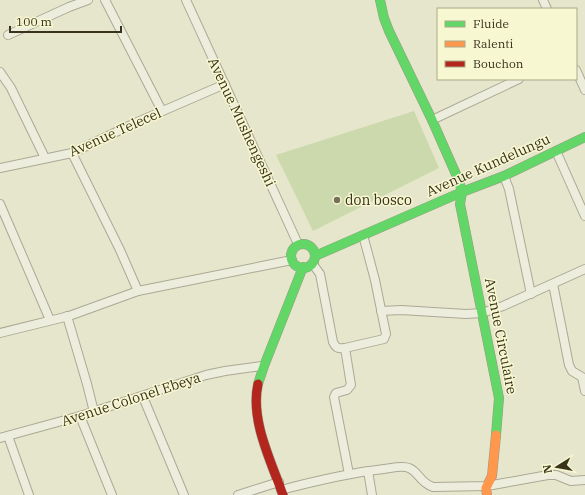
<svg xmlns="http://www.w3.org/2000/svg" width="585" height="495" font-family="'IBM Plex Serif',serif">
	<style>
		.green { fill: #ccd9ad }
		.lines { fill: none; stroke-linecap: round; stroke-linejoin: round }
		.street-casing { stroke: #aba995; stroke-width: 10 }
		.fast-casing { stroke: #9a9885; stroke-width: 10 }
		.slow-casing { stroke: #9a9885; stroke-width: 10 }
		.jam-casing { stroke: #9a9885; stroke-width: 10 }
		.street { stroke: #ededde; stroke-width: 8 }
		.fast { stroke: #63d668; stroke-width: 9 }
		.slow { stroke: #ff974d; stroke-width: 9 }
		.jam { stroke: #b3261e; stroke-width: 9 }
		.poi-dot { fill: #76725a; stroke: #f7f7d1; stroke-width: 1.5 }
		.labels { text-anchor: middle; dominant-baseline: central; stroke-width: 3; stroke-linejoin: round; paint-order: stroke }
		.street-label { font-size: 14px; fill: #3a331c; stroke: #f7f7d1 }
		.poi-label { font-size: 14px; fill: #3a331c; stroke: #f7f7d1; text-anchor: start }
	</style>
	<rect width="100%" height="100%" fill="#e6e6cc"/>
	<polygon class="green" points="414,111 439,168 313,231 276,155"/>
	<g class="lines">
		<defs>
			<g id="street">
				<polyline points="105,0 162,111"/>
				<polyline points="186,0 298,244"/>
				<polyline points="543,0 547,9"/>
				<polyline points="8,35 69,7 88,0"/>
				<polyline points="576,70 585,90"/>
				<polyline points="0,72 11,88 45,158"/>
				<polyline points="432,120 519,79"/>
				<polyline points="556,151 585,216"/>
				<polyline points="72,153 120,250 138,291"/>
				<polyline points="0,168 72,153 135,123 225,84"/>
				<polyline points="504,176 509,189 531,294"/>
				<polyline points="0,204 50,320"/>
				<path d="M312,263L320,274L333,342C336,348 338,349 345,348L384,339L386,334L375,280L363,235"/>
				<polyline points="553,284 569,365 572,371 582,377 585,391"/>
				<polyline points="381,311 401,310 466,314 482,313 503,306 585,269"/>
				<polyline points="67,316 87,384 94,412"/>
				<polyline points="0,333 69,316 138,291 292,260"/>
				<polyline points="345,348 351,385 347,390 336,393 334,397 349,474"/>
				<polyline points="143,397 184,495"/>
				<polyline points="80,416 112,495"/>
				<polyline points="8,436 29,495"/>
				<polyline points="0,438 80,416 206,375 225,371 262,366"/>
				<polyline points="368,471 372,495"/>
				<path d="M281,490C315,481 349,473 384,469C392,468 402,465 409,468C419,472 419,482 433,487L487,486L548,475H556L571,481L585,480"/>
				<polyline points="238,495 279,482"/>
			</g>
			<g id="fast">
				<polyline points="380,0 384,18 389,31 432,120 459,181 462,192 460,204 499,398 496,435"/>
				<circle cx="303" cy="256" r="12"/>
				<polyline points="315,256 462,192 504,176 585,137"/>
				<polyline points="258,384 264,366 303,267"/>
			</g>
			<polyline id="slow" points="487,495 486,488 492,476 496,435"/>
			<path id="jam" d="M258,384C250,420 271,461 283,495"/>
		</defs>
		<use href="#street" class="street-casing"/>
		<use href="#fast" class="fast-casing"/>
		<use href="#slow" class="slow-casing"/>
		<use href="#jam" class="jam-casing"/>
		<use href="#street" class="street"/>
		<use href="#fast" class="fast"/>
		<use href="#slow" class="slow"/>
		<use href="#jam" class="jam"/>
	</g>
	<circle class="poi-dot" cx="337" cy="200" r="4"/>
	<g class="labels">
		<g class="street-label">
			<text transform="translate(242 122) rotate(65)">Avenue Mushengeshi</text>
			<text transform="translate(115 132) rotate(-24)">Avenue Telecel</text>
			<text transform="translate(488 165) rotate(-24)">Avenue Kundelungu</text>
			<text transform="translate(501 336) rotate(79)">Avenue Circulaire</text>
			<text transform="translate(131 399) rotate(-18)">Avenue Colonel Ebeya</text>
		</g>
		<g class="poi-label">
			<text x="345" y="200">don bosco</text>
		</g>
	</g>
	<rect x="437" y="8" width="140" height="72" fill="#f7f7d1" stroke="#aba989"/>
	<rect x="445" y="21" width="20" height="6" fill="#63d668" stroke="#aba989"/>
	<text x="473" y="28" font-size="12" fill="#3a331c">Fluide</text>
	<rect x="445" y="41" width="20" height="6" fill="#ff974d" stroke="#aba989"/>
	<text x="473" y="48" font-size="12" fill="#3a331c">Ralenti</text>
	<rect x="445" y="61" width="20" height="6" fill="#b3261e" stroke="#aba989"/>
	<text x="473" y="68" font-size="12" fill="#3a331c">Bouchon</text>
	<g transform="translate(557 467) rotate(259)" stroke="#f7f7d1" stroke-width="3" paint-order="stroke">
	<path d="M0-3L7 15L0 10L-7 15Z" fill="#3a331c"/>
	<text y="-6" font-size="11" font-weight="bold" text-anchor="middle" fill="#3a331c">N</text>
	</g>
	<path d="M10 26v6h111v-6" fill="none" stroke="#3a331c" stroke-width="2"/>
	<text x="16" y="26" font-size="12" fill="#3a331c" stroke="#f7f7d1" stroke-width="3" paint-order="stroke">100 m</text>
</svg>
